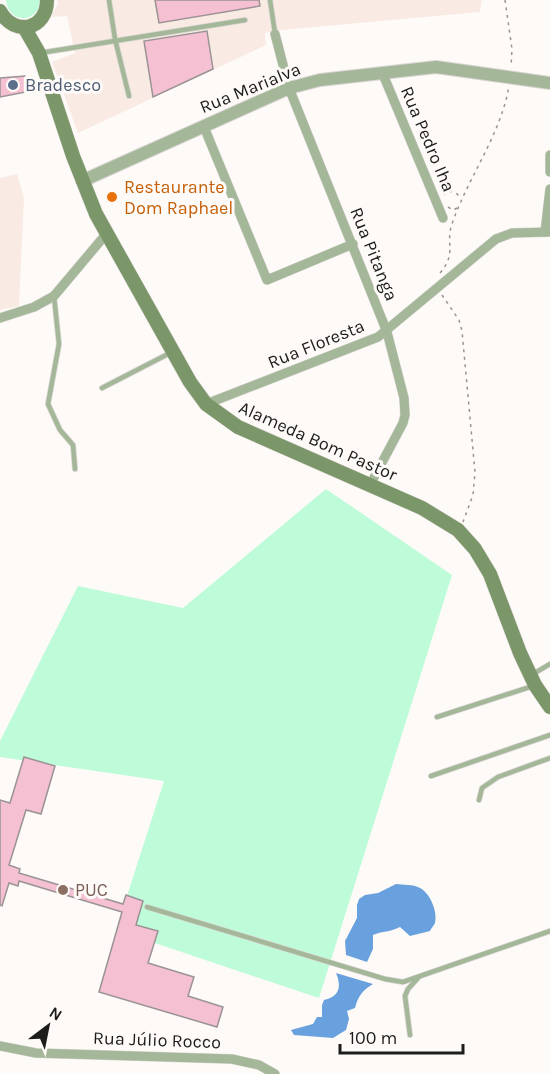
<svg xmlns="http://www.w3.org/2000/svg" width="550" height="1074" font-family="Karla,sans-serif">
	<style>
		.built { fill: #f9ebe3 }
		.green { fill: #befbd8 }
		.water { fill: #68a1de }
		.building { fill: #f5c0d1; stroke: #9a9395; stroke-width: 1.5 }
		.lines { fill: none; stroke-linecap: round; stroke-linejoin: round }
		.service-casing { stroke: #dad6d4; stroke-width: 6 }
		.minor-casing { stroke: #dad6d4; stroke-width: 10 }
		.tertiary-casing { stroke: #dad6d4; stroke-width: 14 }
		.secondary-casing { stroke: #dad6d4; stroke-width: 15 }
		.path { stroke: #969391; stroke-width: 1.5; stroke-dasharray: 3 4.5; stroke-linecap: butt }
		.service { stroke: #a4b899; stroke-width: 4.5 }
		.minor { stroke: #a4b899; stroke-width: 9 }
		.tertiary { stroke: #a4b899; stroke-width: 12 }
		.secondary { stroke: #7b9669; stroke-width: 14 }
		.service-dot { fill: #5c6f8a; stroke: #fefaf8; stroke-width: 2 }
		.food-dot { fill: #e8710a; stroke: #fefaf8; stroke-width: 2 }
		.education-dot { fill: #8d6e63; stroke: #fefaf8; stroke-width: 2 }
		.labels { text-anchor: middle; dominant-baseline: central; stroke-width: 6; stroke-linejoin: round; paint-order: stroke }
		.service-label { font-size: 18px; fill: #4e5e75; stroke: #fefaf8; text-anchor: start }
		.street-label { font-size: 18px; fill: #1e1c1a; stroke: #fefaf8 }
		.food-label { font-size: 18px; fill: #c56008; stroke: #fefaf8; text-anchor: start }
		.education-label { font-size: 18px; fill: #785e54; stroke: #fefaf8; text-anchor: start }
	</style>
	<rect width="100%" height="100%" fill="#fefaf8"/>
	<g class="built">
		<polygon points="57,0 482,0 480,12 282,30 265,33 266,45 78,133 52,62 75,53 67,16 51,17 58,3"/>
		<polygon points="17,174 24,198 19,306 0,310 0,178"/>
	</g>
	<g class="green">
		<path d="M6,0H40C39,24 8,24 6,0Z"/>
		<polygon points="326,489 452,575 319,998 116,930 164,781 0,757 0,741 78,586 183,608"/>
	</g>
	<g class="water">
		<path d="M396,884C403,885 413,884 420,888C430,893 438,912 435,923C434,926 431,928 430,931L410,936L400,927C391,932 382,931 373,935V949L367,962L346,955L345,941L357,918V905L359,899L365,895L378,893Z"/>
		<path d="M336,973L373,984C363,990 358,996 355,1008L347,1011L349,1019L346,1030L333,1038L294,1035L291,1030L313,1024L317,1017H322V1005L324,1000C339,997 342,987 336,973Z"/>
	</g>
	<g class="building">
		<polygon points="155,0 259,0 260,6 159,23"/>
		<polygon points="207,31 213,69 153,97 144,41"/>
		<polygon points="25,76 26,92 0,97 0,78"/>
		<polygon points="24,757 55,766 41,814 26,810 9,865 20,869 19,873 123,904 126,895 143,901 136,925 158,931 148,963 194,977 188,996 223,1007 217,1027 99,992 122,912 19,881 18,886 9,883 2,906 0,905 0,800 10,803"/>
	</g>
	<g class="lines">
		<defs>
			<g id="service">
				<polyline points="109,0 115,39 129,96"/>
				<polyline points="270,0 275,33"/>
				<polyline points="40,53 245,20"/>
				<polyline points="54,296 59,344 48,404 60,430 73,445 75,469"/>
				<polyline points="102,388 170,353"/>
				<polyline points="533,674 550,664"/>
				<polyline points="437,717 533,686"/>
				<polyline points="431,776 550,735"/>
				<polyline points="479,800 482,788 498,777 550,758"/>
				<polyline points="147,907 385,979 403,982 550,931"/>
				<polyline points="410,1035 405,996 408,989 418,978"/>
			</g>
			<g id="minor">
				<polyline points="275,34 289,88 387,332 404,398 405,415 403,423 370,485"/>
				<polyline points="382,72 443,218"/>
				<polyline points="204,127 267,280 353,244"/>
				<polyline points="550,155 550,172"/>
				<polyline points="545,232 550,189"/>
				<polyline points="0,318 34,307 54,296 107,233"/>
				<polyline points="206,404 378,337 496,239 512,233 550,232"/>
				<polyline points="0,1046 36,1053 232,1059 259,1065 275,1074"/>
			</g>
			<polyline id="tertiary" points="82,181 289,88 320,80 436,67 550,83"/>
			<g id="secondary">
				<path d="M0,11C14,37 47,30 47,0"/>
				<polyline points="24,27 39,53 73,156 96,214 190,382 206,404 238,427 422,508 458,530 475,549 490,574 520,653 535,685 550,707"/>
			</g>
		</defs>
		<use href="#service" class="service-casing"/>
		<use href="#minor" class="minor-casing"/>
		<use href="#tertiary" class="tertiary-casing"/>
		<use href="#secondary" class="secondary-casing"/>
		<g class="path">
			<polyline points="505,0 512,49 511,67"/>
			<path d="M444,195L446,191C452,191 459,193 460,199"/>
			<polyline points="448,207 453,210 457,208"/>
			<path d="M440,273C458,252 444,244 453,221C469,176 501,134 509,86"/>
			<polyline points="442,295 459,320 462,331 475,472 473,495 463,522"/>
		</g>
		<use href="#service" class="service"/>
		<use href="#minor" class="minor"/>
		<use href="#tertiary" class="tertiary"/>
		<use href="#secondary" class="secondary"/>
	</g>
	<circle class="service-dot" cx="13" cy="85" r="6"/>
	<circle class="food-dot" cx="112" cy="197" r="6"/>
	<circle class="education-dot" cx="63" cy="890" r="6"/>
	<g class="labels">
		<g class="service-label">
			<text x="25" y="85">Bradesco</text>
		</g>
		<g class="street-label">
			<text transform="translate(250 88) rotate(-22)">Rua Marialva</text>
			<text transform="translate(428 139) rotate(67)">Rua Pedro Iha</text>
			<text transform="translate(374 254) rotate(68)">Rua Pitanga</text>
			<text transform="translate(316 344) rotate(-22)">Rua Floresta</text>
			<text transform="translate(318 441) rotate(24)">Alameda Bom Pastor</text>
			<text transform="translate(157 1040) rotate(2)">Rua Júlio Rocco</text>
		</g>
		<g class="food-label">
			<text x="124" y="187">Restaurante<tspan x="124" dy="21">Dom Raphael</tspan></text>
		</g>
		<g class="education-label">
			<text x="75" y="890">PUC</text>
		</g>
	</g>
	<g transform="translate(48 1026) rotate(32)" stroke="#fefaf8" stroke-width="4.5" paint-order="stroke">
	<path d="M0-4.5L10 22L0 15L-10 22Z" fill="#1e1c1a"/>
	<text y="-9" font-size="16" font-weight="bold" text-anchor="middle" fill="#1e1c1a">N</text>
	</g>
	<path d="M340 1044v9h123v-9" fill="none" stroke="#1e1c1a" stroke-width="3"/>
	<text x="349" y="1044" font-size="18" fill="#1e1c1a" stroke="#fefaf8" stroke-width="4.5" paint-order="stroke">100 m</text>
</svg>
